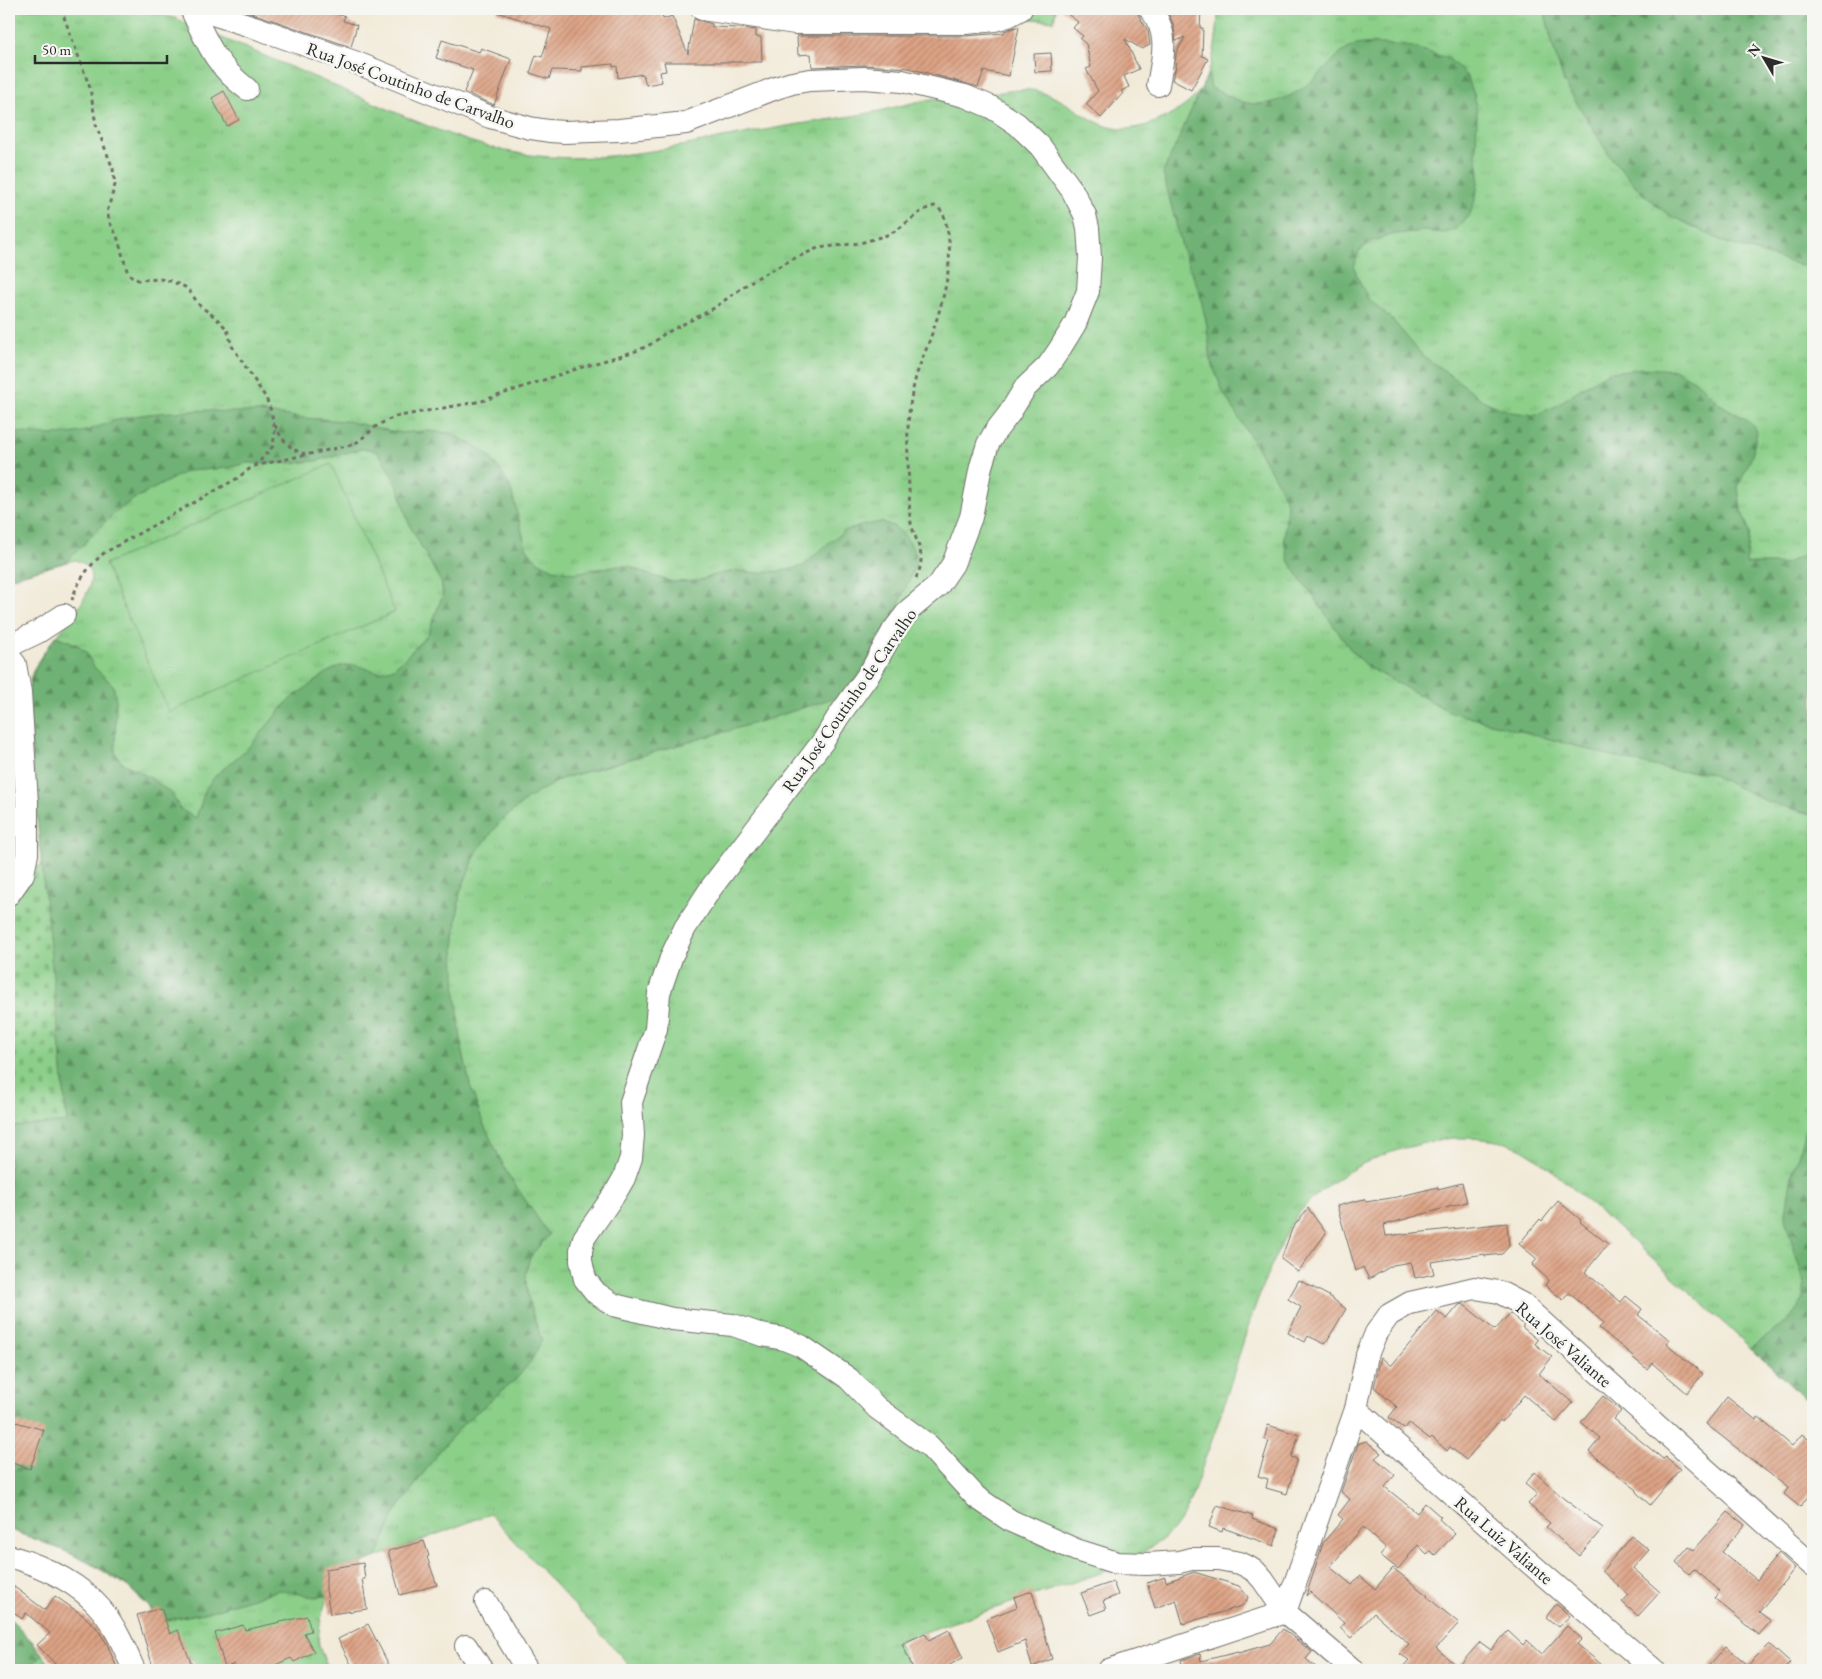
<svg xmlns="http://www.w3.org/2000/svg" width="1822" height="1679" font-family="'EB Garamond',serif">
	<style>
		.grass { fill: url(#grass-tufts); stroke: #5b7d5a }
		.forest { fill: url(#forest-firs); stroke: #4e6e50 }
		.cemetery { fill: url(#cemetery-stones); stroke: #5b7d5a }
		.pitch { fill: #8bcf89; stroke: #5b7d5a }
		.building { fill: url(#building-hatch) }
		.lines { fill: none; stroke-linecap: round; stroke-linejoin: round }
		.minor-casing { stroke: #716e68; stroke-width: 24 }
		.path { stroke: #716e68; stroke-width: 3; stroke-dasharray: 4 4; stroke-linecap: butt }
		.minor { stroke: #fff; stroke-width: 22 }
		.labels { text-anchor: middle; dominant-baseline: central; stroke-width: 5; stroke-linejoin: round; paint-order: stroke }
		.street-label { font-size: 18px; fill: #2b2b2b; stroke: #f6f6f2 }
	</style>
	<defs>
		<pattern id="grass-tufts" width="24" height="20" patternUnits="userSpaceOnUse" patternTransform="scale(1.25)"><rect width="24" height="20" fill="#8bcf89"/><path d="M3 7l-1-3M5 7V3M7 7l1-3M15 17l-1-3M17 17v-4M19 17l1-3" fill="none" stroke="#78b276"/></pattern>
		<pattern id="forest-firs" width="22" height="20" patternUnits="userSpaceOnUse" patternTransform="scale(1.25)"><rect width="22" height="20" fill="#70b275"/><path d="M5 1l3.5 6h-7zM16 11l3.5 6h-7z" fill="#5c9160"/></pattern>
		<pattern id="cemetery-stones" width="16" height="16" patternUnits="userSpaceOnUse" patternTransform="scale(1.25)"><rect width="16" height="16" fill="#8bcf89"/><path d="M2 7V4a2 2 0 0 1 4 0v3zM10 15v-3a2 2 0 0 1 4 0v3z" fill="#78b276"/></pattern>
		<pattern id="building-hatch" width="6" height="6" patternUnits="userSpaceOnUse" patternTransform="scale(1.25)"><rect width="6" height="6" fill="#dda385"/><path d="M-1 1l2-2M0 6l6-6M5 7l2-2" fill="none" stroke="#b3856d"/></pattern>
	</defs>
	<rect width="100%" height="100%" fill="#f6f6f2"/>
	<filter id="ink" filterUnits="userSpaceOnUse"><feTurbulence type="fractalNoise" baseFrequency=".02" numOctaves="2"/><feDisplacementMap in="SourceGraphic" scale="10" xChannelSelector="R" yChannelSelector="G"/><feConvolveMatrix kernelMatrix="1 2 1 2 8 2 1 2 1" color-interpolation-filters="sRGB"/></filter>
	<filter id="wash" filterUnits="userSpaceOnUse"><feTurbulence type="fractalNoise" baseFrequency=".0096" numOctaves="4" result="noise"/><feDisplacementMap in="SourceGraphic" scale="20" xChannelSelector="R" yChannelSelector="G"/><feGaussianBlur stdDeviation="1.12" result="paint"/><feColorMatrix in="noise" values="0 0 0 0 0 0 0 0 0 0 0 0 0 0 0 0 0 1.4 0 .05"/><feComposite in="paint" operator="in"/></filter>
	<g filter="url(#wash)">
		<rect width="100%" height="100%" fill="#f2ead8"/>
		<g class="grass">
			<path d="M9,9H136L175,18C236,44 297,69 358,96C411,119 465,145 523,154C599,166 679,146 754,132C793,124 831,120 870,113C891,109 911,102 932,99C950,97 967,96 985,94C999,93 1024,87 1037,91C1086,104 1098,145 1155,122C1171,115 1187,107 1198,93C1213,73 1218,33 1218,9H1813V1406C1743,1341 1673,1275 1601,1213C1578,1194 1547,1163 1522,1149C1503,1139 1466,1136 1444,1139C1434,1140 1423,1144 1413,1146C1370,1156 1329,1178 1300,1212C1291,1222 1285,1237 1279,1249C1246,1316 1232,1390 1205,1459C1197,1482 1190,1508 1175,1527C1163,1544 1123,1563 1104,1572L897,1641L910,1670H832L830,1665L817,1670H634L490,1514L335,1573C329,1593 316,1625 319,1645C321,1654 326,1662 330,1670H200L149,1607L127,1586L93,1565L65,1551L9,1529V1127L67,1121L28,726C29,711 27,694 30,680C32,670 39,660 44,652C56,635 120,572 75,560L9,578Z"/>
			<polygon points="1023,9 1056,9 1054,21 1008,17"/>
			<polygon points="9,746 13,751 17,761 15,869 9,870"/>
			<polygon points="9,1618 33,1642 54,1670 9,1670"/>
		</g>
		<g class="forest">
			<polygon points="1544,9 1813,9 1813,269 1724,242 1667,214 1640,191 1609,155 1564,82 1553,47"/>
			<path d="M1381,44L1413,47L1449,59L1466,75L1474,94L1477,112L1476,155L1479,172L1476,197L1470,214L1457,229L1444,233L1422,231L1396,234L1372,241L1359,251L1354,267L1358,279L1369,300L1391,318L1422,355L1468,388L1482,400L1510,412L1535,415L1556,406L1574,393L1606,373L1642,368L1676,370L1699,383L1720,404L1747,420L1757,431L1752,456L1738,487L1741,510L1750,532L1746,564H1784L1813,551V815L1766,801L1706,772L1676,771L1627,760L1450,712L1368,667L1350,649L1289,562L1284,540L1287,503L1277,481L1223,392L1211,361L1207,326L1199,290L1183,251L1163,173L1208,73L1211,88C1222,93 1232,98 1243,102C1272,110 1302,92 1322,72C1332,62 1340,51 1354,46C1361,43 1373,44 1381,44Z"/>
			<path d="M206,410L225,412H258L304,418L346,421L400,433L424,431L451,433L480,449L491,458L500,471L510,486L526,547L536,560L553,569L574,573L615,566H629L647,574L672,582L697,581L718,574L737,571L760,573L781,571L803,566L832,540L845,531L864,525L882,522L895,527L906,537L916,554V563L898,607L849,693L765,720L561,779L527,799L500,822L477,852L460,892L454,948L456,995L462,1048L470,1085L483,1123L507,1173L549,1235C544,1241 538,1247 533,1253C517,1278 533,1315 542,1340L531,1361L518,1377L464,1423L438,1453L395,1513L377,1557L335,1573L329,1596L314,1597L279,1590L204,1613L161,1621C154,1613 148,1605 141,1598C106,1563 54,1547 9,1529V1127L67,1121L35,799L28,694C32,671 42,654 56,636L76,644L86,652L94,667L113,685L116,700L115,752L121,762L151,778L172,794L180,809L196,818L206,788L216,775L248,748L289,700L328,672L340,666L355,665L378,672L392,669L404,659L428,634L443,594L441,582L412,530L407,518L399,489L382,458L377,452L370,449H361L316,461L295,463H246L229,468L187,471L132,500L110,517L66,562L9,578V431C37,435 64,438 92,429C102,426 111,421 121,419C148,412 178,412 206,410Z"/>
			<polygon points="1813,1122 1813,1406 1751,1348 1789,1320 1804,1299 1804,1282 1785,1219 1792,1175 1806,1131"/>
			<polygon points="9,1618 19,1627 42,1654 28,1670 9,1670"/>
		</g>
		<polygon class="cemetery" points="42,866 67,1122 9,1127 9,870"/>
		<polygon class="pitch" points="331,464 395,612 169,712 105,564"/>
		<g id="blocks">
			<g class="building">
				<polygon points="240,9 321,9 345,16 343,21 357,25 351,47"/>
				<polygon points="498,9 661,9 663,19 672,16 688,54 694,19 712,24 712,27 741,28 756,30 756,37 761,37 762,62 664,62 666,71 660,72 662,82 646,85 643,74 618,78 617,66 613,67 613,64 582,67 582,71 552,70 549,79 530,73 536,55 542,57 551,29 497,12"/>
				<polygon points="1061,9 1137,9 1139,16 1148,31 1150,45 1142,49 1125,39 1139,69 1124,76 1129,87 1121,91 1123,93 1101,118 1086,104 1098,91 1086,69 1091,67 1086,44 1080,39 1083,36 1073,28 1078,22"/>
				<polygon points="1166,9 1201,9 1200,28 1203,28 1202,56 1208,59 1191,90 1172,80 1176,67 1175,67 1176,53 1185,37 1176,41 1173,24"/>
				<polygon points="1016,27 1019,27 1009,76 984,71 978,87 909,68 864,65 812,67 811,54 798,55 797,36 966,36 1004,33 1004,31"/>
				<polygon points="442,40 479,52 481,48 511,59 494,105 464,92 473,70 436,58"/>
				<polygon points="1051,53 1052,71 1035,72 1034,54"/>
				<polygon points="224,91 239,120 227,126 212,98"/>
				<polygon points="1462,1183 1467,1202 1384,1225 1386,1236 1507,1223 1509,1246 1502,1254 1485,1256 1485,1254 1431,1262 1434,1274 1415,1278 1411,1262 1393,1265 1369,1279 1363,1267 1356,1271 1337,1206 1364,1199 1366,1202 1397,1197 1438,1187 1438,1189"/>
				<polygon points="1558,1201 1581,1220 1580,1222 1608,1244 1585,1272 1621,1302 1626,1296 1642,1309 1638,1315 1670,1340 1667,1344 1703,1374 1687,1393 1652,1363 1647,1369 1632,1357 1633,1356 1599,1328 1604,1323 1569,1293 1563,1300 1545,1285 1549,1280 1532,1265 1537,1259 1519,1244 1540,1219 1542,1221"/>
				<polygon points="1308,1208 1326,1233 1298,1272 1281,1259 1292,1229"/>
				<polygon points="1299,1280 1329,1296 1346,1309 1325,1344 1308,1336 1305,1342 1288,1333 1301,1307 1288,1299"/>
				<polygon points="1463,1304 1495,1330 1510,1313 1524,1325 1522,1327 1538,1340 1535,1344 1552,1357 1539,1374 1573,1403 1556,1422 1524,1395 1502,1422 1500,1420 1466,1460 1450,1447 1447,1451 1432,1437 1430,1439 1409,1423 1404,1429 1389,1417 1397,1407 1374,1387 1381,1357 1391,1366 1437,1311 1447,1319 1459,1305"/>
				<polygon points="1603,1396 1621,1411 1614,1419 1663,1459 1666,1457 1680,1469 1650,1505 1636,1492 1637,1490 1589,1452 1600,1438 1581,1422"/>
				<polygon points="1727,1397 1756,1420 1758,1417 1792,1446 1802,1434 1813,1443 1813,1490 1800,1507 1784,1494 1788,1488 1706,1424"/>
				<polygon points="9,1420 44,1430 30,1469 9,1462"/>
				<polygon points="1268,1425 1299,1435 1291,1457 1297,1459 1287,1494 1266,1488 1268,1479 1258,1476 1269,1441 1264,1439"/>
				<polygon points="1366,1441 1381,1453 1375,1458 1395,1475 1385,1487 1417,1513 1425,1503 1441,1517 1439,1519 1455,1534 1435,1555 1430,1551 1427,1554 1418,1545 1398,1569 1380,1555 1386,1548 1363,1527 1330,1567 1352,1585 1360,1576 1375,1589 1393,1568 1428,1596 1427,1597 1459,1623 1436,1648 1458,1667 1480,1642 1491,1650 1508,1631 1523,1645 1527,1640 1542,1654 1567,1626 1582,1639 1577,1644 1608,1670 1400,1670 1409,1660 1400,1654 1409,1644 1374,1613 1351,1638 1340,1628 1344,1623 1310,1592 1306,1596 1323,1543 1343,1519 1338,1515 1350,1499 1341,1492 1358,1444"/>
				<polygon points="1535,1472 1563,1498 1603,1528 1579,1556 1546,1527 1550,1523 1528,1504 1537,1494 1525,1484"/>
				<polygon points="1217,1505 1253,1516 1252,1519 1279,1529 1274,1546 1223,1528 1222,1532 1209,1527"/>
				<polygon points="1728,1512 1745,1525 1722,1552 1757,1580 1779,1553 1795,1568 1759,1612 1771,1621 1759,1635 1714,1598 1720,1591 1694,1569 1689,1574 1676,1562 1689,1547 1694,1550"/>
				<polygon points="1632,1536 1649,1550 1633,1568 1660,1592 1638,1616 1622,1602 1629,1595 1602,1571"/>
				<polygon points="424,1541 429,1556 427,1557 437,1585 400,1595 388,1551"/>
				<polygon points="363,1563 365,1579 362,1579 367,1609 330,1614 326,1589 326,1569"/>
				<polygon points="1194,1572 1239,1586 1248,1597 1246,1602 1242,1606 1183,1624 1176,1600 1155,1608 1147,1583 1165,1577 1166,1582"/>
				<polygon points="1113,1582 1118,1595 1103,1601 1106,1609 1090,1615 1081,1593"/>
				<polygon points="9,1583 45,1610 55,1596 84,1616 96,1627 107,1644 118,1670 61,1670 37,1645 50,1633 26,1613 22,1619 9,1608"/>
				<polygon points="1032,1591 1052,1659 1032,1667 1025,1641 998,1652 986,1619 1017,1607 1014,1597"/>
				<polygon points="1556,1604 1570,1616 1558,1627 1546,1617"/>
				<polygon points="161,1608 170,1634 178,1630 194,1670 154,1670 137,1615"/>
				<polygon points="307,1616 311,1631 304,1633 314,1652 294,1662 291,1658 264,1670 237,1670 234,1664 225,1668 215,1633 243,1625 245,1630"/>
				<polygon points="368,1624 390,1667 382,1670 354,1670 338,1639"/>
				<polygon points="1283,1629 1312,1652 1306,1659 1319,1670 1183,1670 1181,1660 1200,1654 1201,1661 1238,1652 1238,1653 1270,1644"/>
				<polygon points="949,1630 963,1658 940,1670 914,1670 902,1644 925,1633 929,1640"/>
				<polygon points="1769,1644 1790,1663 1783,1670 1705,1670 1726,1646 1748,1665"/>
			</g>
		</g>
	</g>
	<g filter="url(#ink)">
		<use href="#blocks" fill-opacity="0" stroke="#716e68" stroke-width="1"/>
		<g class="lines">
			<defs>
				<g id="minor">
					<path d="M191,9C208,44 215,65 247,89"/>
					<polyline points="197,9 254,27 357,63 490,117 530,128 549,131 565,132 619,130 686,123 776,88 792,83 810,80 864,78 902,81 965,96 991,107 1002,114 1017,124 1040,146 1072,190 1085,215 1088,228 1090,257 1088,291 1075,324 1059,350 1048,366 1025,388 1009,414 995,432 988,444 981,466 971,517 953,564 938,586 909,610 893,631 871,671 838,717 824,740 711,888 685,928 672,955 659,993 656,1029 631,1102 633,1135 631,1158 624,1178 616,1192 584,1238 581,1250 581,1261 585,1279 596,1293 614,1305 672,1319 733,1325 762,1335 784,1339 801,1346 848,1378 877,1408 929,1446 976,1497 1011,1521 1076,1550 1117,1563 1147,1564 1179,1562 1191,1559 1218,1559 1240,1563 1248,1567 1256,1572 1263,1580 1285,1612 1353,1670"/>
					<polyline points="702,9 795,23 966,23 995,20 1008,16 1021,9"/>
					<path d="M1150,9C1170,32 1163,58 1158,85"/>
					<polyline points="9,646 38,632 64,615"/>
					<polyline points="9,657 15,664 20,692 27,802 27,854 23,874 9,894"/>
					<polyline points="1356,1409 1531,1564 1654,1670"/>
					<path d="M9,1556C43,1566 78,1582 101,1609C116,1627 125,1649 134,1670"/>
					<polyline points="486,1602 527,1670"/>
					<polyline points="1285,1612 1356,1409 1367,1355 1376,1333 1389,1315 1410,1303 1475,1288 1499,1292 1522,1304 1813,1566"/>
					<polyline points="466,1646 482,1670"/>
					<polyline points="1109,1670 1285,1612"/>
				</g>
			</defs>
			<use href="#minor" class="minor-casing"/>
			<g class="path">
				<path d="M61,9L90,88L96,125L113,169L115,185L107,212L110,223L117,236L128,274L138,280L160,279L170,281L185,287L190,292L200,306L215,317L227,329L232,346L266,398L271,411L275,431L273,446L260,461L236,479L104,553C89,566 78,580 72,600"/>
				<path d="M275,425C281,439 290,450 305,454"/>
				<path d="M254,466L347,446L356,443L378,425L394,417L482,401L573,370L639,350L653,343L664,334L711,310L753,280L791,260L818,248L860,243L887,235L897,230L923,210L934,206C944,210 945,218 947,228C955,262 942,306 930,339C925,354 917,369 914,385C905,419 908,455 909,490C910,499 909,508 910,517C913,541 929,552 916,578"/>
			</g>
			<use href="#minor" class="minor"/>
		</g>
	</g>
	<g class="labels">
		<g class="street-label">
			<text transform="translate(411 85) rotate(20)">Rua José Coutinho de Carvalho</text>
			<text transform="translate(849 700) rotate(-55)">Rua José Coutinho de Carvalho</text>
			<text transform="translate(1564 1344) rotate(41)">Rua José Valiante</text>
			<text transform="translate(1504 1540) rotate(41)">Rua Luiz Valiante</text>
		</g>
	</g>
	<rect width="1822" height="1679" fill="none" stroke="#f6f6f2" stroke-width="30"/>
	<g transform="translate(1764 58) rotate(308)" stroke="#f6f6f2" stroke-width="4" paint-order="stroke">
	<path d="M0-4L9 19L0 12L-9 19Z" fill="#2b2b2b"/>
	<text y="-8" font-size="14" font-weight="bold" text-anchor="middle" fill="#2b2b2b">N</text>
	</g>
	<path d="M35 55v8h132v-8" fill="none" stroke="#2b2b2b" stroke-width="2.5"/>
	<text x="42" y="55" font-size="15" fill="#2b2b2b" stroke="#f6f6f2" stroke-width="4" paint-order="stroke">50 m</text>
</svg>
